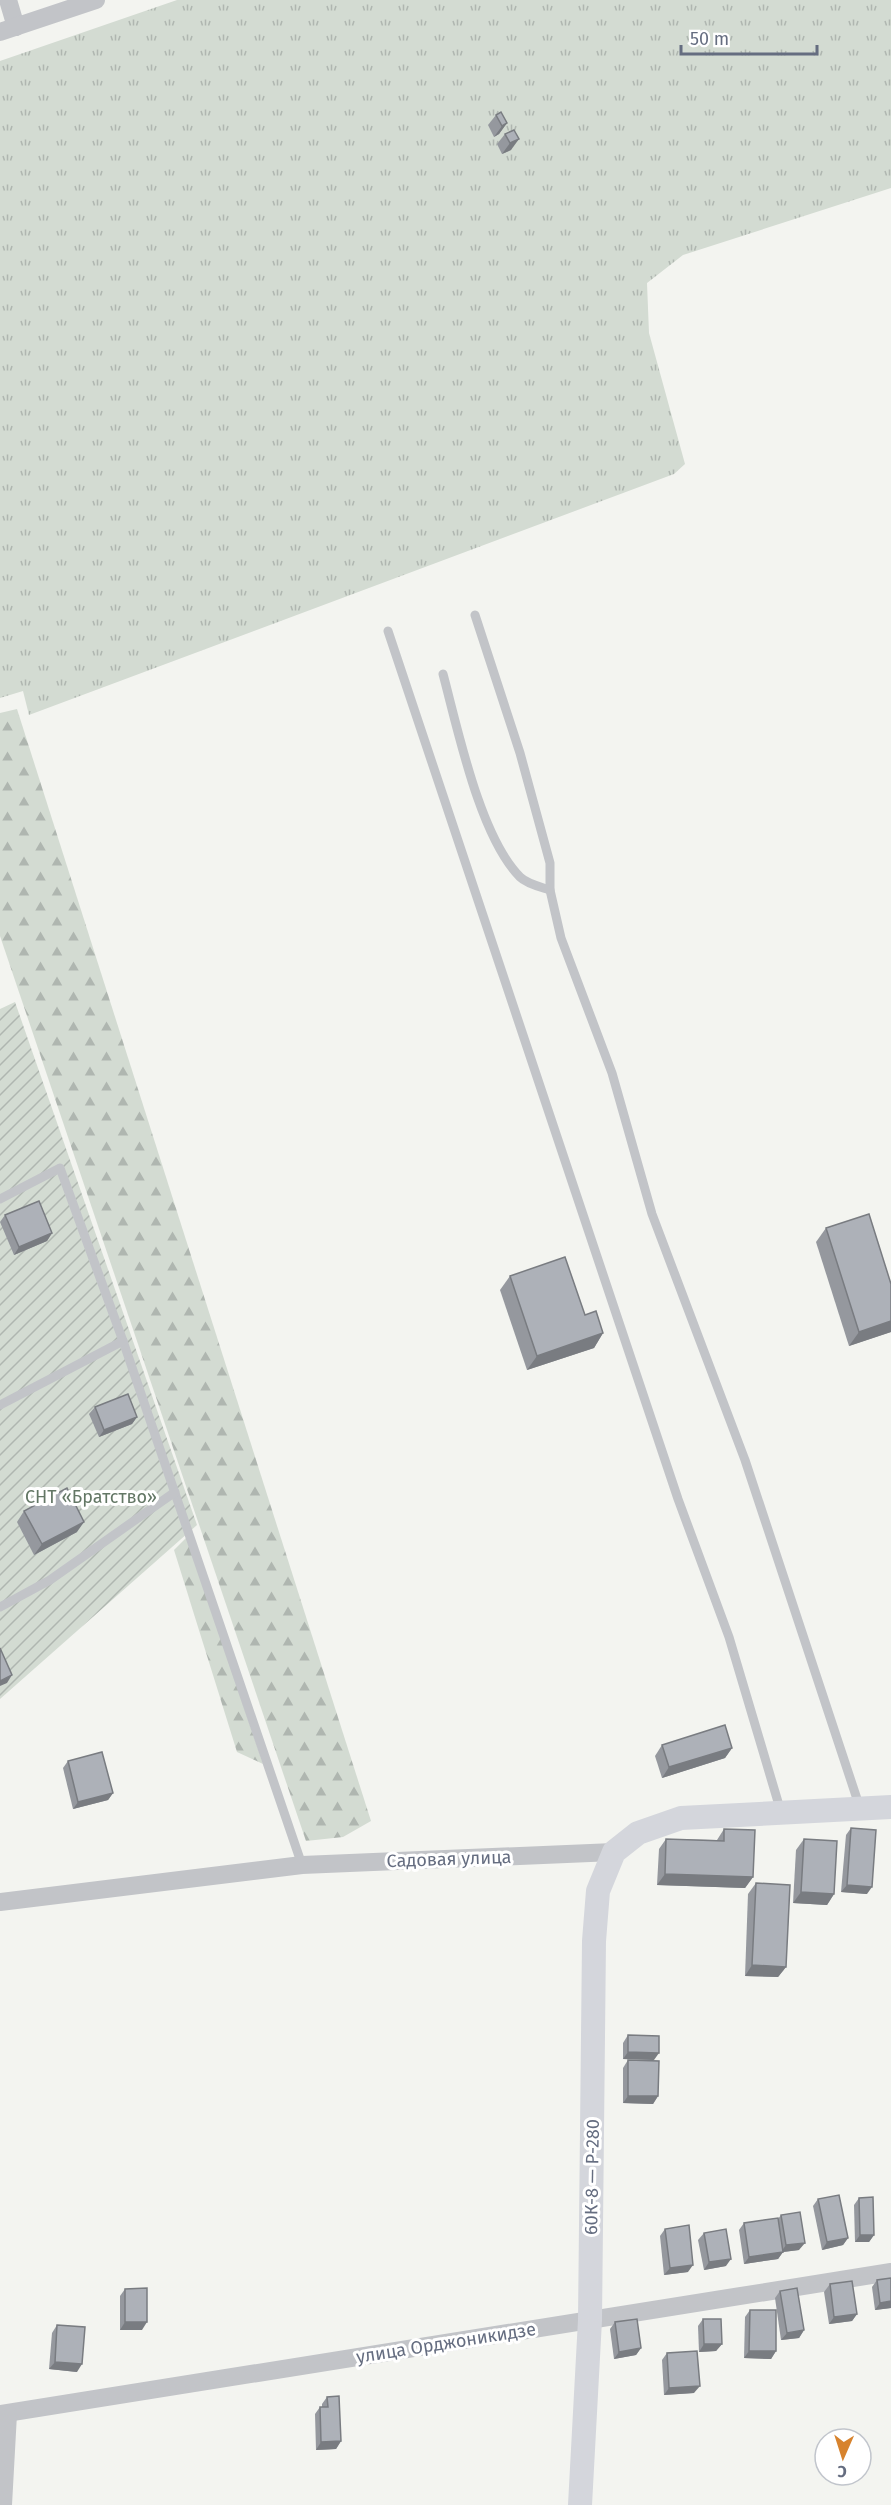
<svg xmlns="http://www.w3.org/2000/svg" width="891" height="2505" font-family="'Fira Sans',sans-serif">
	<style>
		.grass { fill: url(#grass-tufts) }
		.forest { fill: url(#forest-firs) }
		.garden { fill: url(#garden-furrows) }
		.lines { fill: none; stroke-linecap: round; stroke-linejoin: round }
		.lane { stroke: #c2c4c8; stroke-width: 9 }
		.street { stroke: #c2c4c8; stroke-width: 18 }
		.secondary { stroke: #d4d6dc; stroke-width: 24 }
		.wall { fill: #95989e }
		.shaded-wall { fill: #797c81 }
		.building { fill: #adb1b8; stroke: #797c81; stroke-width: 1.5 }
		.labels { text-anchor: middle; dominant-baseline: central; stroke-width: 6; stroke-linejoin: round; paint-order: stroke }
		.park-label { font-size: 18px; fill: #637765; stroke: #fff }
		.street-label { font-size: 18px; fill: #656d80; stroke: #fff }
	</style>
	<defs>
		<pattern id="grass-tufts" width="24" height="20" patternUnits="userSpaceOnUse" patternTransform="scale(1.5)"><rect width="24" height="20" fill="#d3dbd2"/><path d="M3 7l-1-3M5 7V3M7 7l1-3M15 17l-1-3M17 17v-4M19 17l1-3" fill="none" stroke="#afb6b0"/></pattern>
		<pattern id="forest-firs" width="22" height="20" patternUnits="userSpaceOnUse" patternTransform="scale(1.5)"><rect width="22" height="20" fill="#d3dbd2"/><path d="M5 1l3.5 6h-7zM16 11l3.5 6h-7z" fill="#afb6b0"/></pattern>
		<pattern id="garden-furrows" width="10" height="10" patternUnits="userSpaceOnUse" patternTransform="scale(1.5)"><rect width="10" height="10" fill="#d3dbd2"/><path d="M-1 1l2-2M0 10L10 0M9 11l2-2" fill="none" stroke="#afb6b0"/></pattern>
	</defs>
	<rect width="100%" height="100%" fill="#f3f4f0"/>
	<polygon class="grass" points="177,0 891,0 891,188 683,255 647,283 649,333 685,464 674,474 29,715 23,691 0,698 0,61"/>
	<g class="forest">
		<polygon points="17,709 371,1821 343,1837 306,1841 0,936 0,713"/>
		<polygon points="187,1537 263,1764 237,1752 174,1550"/>
	</g>
	<polygon class="garden" points="15,1002 197,1525 0,1699 0,1009"/>
	<g class="lines">
		<g class="lane">
			<polyline points="475,615 520,753 550,863 550,890 561,938 612,1073 652,1214 745,1460 860,1808"/>
			<polyline points="388,631 678,1499 729,1637 781,1812"/>
			<path d="M443,674C458,730 480,837 520,877C527,884 541,887 550,890"/>
			<polyline points="0,1199 60,1168 123,1341 302,1865"/>
			<polyline points="0,1405 123,1341"/>
			<polyline points="0,1607 50,1580 175,1492"/>
		</g>
		<g class="street">
			<polyline points="8,0 16,27"/>
			<polyline points="0,32 96,0"/>
			<polyline points="0,1902 302,1865 614,1852"/>
			<polyline points="0,2414 891,2272"/>
			<polyline points="3,2505 8,2414"/>
		</g>
		<polyline class="secondary" points="580,2505 590,2320 594,1941 598,1891 614,1852 638,1833 681,1818 891,1807"/>
	</g>
	<g class="wall">
		<polygon points="496,115 507,123 499,134 494,137 488,125"/>
		<polygon points="514,130 511,150 502,154 497,144 505,134"/>
		<polygon points="5,1215 52,1233 47,1241 14,1255 0,1222"/>
		<polygon points="826,1228 891,1284 891,1332 849,1346 816,1242"/>
		<polygon points="510,1276 585,1315 603,1333 594,1348 527,1370 500,1290"/>
		<polygon points="95,1407 137,1417 132,1424 99,1437 89,1414"/>
		<polygon points="24,1511 77,1532 34,1555 17,1522"/>
		<polygon points="662,1745 732,1748 725,1758 662,1778 655,1756"/>
		<polygon points="68,1761 113,1793 108,1800 73,1809 63,1768"/>
		<polygon points="851,1828 867,1894 841,1892 846,1835"/>
		<polygon points="724,1829 753,1877 745,1888 657,1885 659,1849 666,1839 717,1840"/>
		<polygon points="804,1839 834,1894 827,1905 793,1903 796,1850"/>
		<polygon points="756,1883 786,1967 778,1977 745,1976 748,1894"/>
		<polygon points="628,2035 654,2060 623,2059 623,2043"/>
		<polygon points="628,2060 658,2096 653,2104 623,2103 623,2068"/>
		<polygon points="859,2198 874,2235 869,2242 855,2242 854,2205"/>
		<polygon points="818,2199 848,2238 843,2245 822,2250 813,2206"/>
		<polygon points="781,2215 799,2250 783,2252 778,2259 744,2264 739,2230 744,2223 778,2219"/>
		<polygon points="665,2229 688,2272 664,2275 660,2236"/>
		<polygon points="704,2233 726,2266 704,2270 698,2240"/>
		<polygon points="891,2278 891,2308 875,2310 872,2287 877,2280"/>
		<polygon points="830,2284 857,2314 852,2321 829,2324 824,2292"/>
		<polygon points="125,2289 142,2330 120,2330 120,2296"/>
		<polygon points="780,2291 804,2330 799,2338 781,2340 775,2298"/>
		<polygon points="750,2310 776,2351 771,2359 744,2358 745,2317"/>
		<polygon points="703,2319 722,2344 716,2351 699,2352 698,2326"/>
		<polygon points="615,2322 641,2348 636,2355 614,2359 610,2329"/>
		<polygon points="57,2325 77,2372 49,2369 52,2333"/>
		<polygon points="667,2353 694,2393 664,2395 662,2360"/>
		<polygon points="327,2397 341,2441 336,2449 316,2450 315,2414 320,2407 322,2407 322,2404"/>
	</g>
	<g class="shaded-wall">
		<polygon points="507,123 499,134 494,137 502,126"/>
		<polygon points="519,139 511,150 502,154 510,143"/>
		<polygon points="52,1233 47,1241 14,1255 19,1247"/>
		<polygon points="891,1321 891,1332 849,1346 859,1332"/>
		<polygon points="603,1333 594,1348 527,1370 537,1356"/>
		<polygon points="137,1417 132,1424 99,1437 104,1430"/>
		<polygon points="84,1522 77,1532 34,1555 42,1544"/>
		<polygon points="12,1675 7,1683 0,1686 0,1681"/>
		<polygon points="732,1748 725,1758 662,1778 669,1767"/>
		<polygon points="113,1793 108,1800 73,1809 78,1802"/>
		<polygon points="665,1874 753,1877 745,1888 657,1885"/>
		<polygon points="847,1885 872,1887 867,1894 841,1892"/>
		<polygon points="801,1892 834,1894 827,1905 793,1903"/>
		<polygon points="752,1965 786,1967 778,1977 745,1976"/>
		<polygon points="628,2052 659,2053 654,2060 623,2059"/>
		<polygon points="628,2096 658,2096 653,2104 623,2103"/>
		<polygon points="860,2235 874,2235 869,2242 855,2242"/>
		<polygon points="848,2238 843,2245 822,2250 827,2242"/>
		<polygon points="805,2243 799,2250 783,2252 778,2259 744,2264 749,2257 781,2252 786,2245"/>
		<polygon points="731,2259 726,2266 704,2270 709,2262"/>
		<polygon points="693,2265 688,2272 664,2275 670,2268"/>
		<polygon points="891,2301 891,2308 875,2310 880,2303"/>
		<polygon points="857,2314 852,2321 829,2324 834,2317"/>
		<polygon points="125,2322 147,2322 142,2330 120,2330"/>
		<polygon points="804,2330 799,2338 781,2340 787,2333"/>
		<polygon points="704,2344 722,2344 716,2351 699,2352"/>
		<polygon points="641,2348 636,2355 614,2359 619,2352"/>
		<polygon points="749,2351 776,2351 771,2359 744,2358"/>
		<polygon points="55,2362 82,2364 77,2372 49,2369"/>
		<polygon points="700,2386 694,2393 664,2395 669,2388"/>
		<polygon points="341,2441 336,2449 316,2450 321,2442"/>
	</g>
	<g class="building">
		<polygon points="501,112 507,123 502,126 496,115"/>
		<polygon points="514,130 519,139 510,143 505,134"/>
		<polygon points="39,1201 52,1233 19,1247 5,1215"/>
		<polygon points="869,1214 891,1284 891,1321 859,1332 826,1228"/>
		<polygon points="565,1257 585,1315 596,1311 603,1333 537,1356 510,1276"/>
		<polygon points="128,1394 137,1417 104,1430 95,1407"/>
		<polygon points="67,1488 84,1522 42,1544 24,1511"/>
		<polygon points="0,1648 12,1675 0,1681"/>
		<polygon points="725,1725 732,1748 669,1767 662,1745"/>
		<polygon points="102,1752 113,1793 78,1802 68,1761"/>
		<polygon points="851,1828 876,1830 872,1887 847,1885"/>
		<polygon points="724,1829 755,1830 753,1877 665,1874 666,1839 724,1841"/>
		<polygon points="804,1839 837,1841 834,1894 801,1892"/>
		<polygon points="756,1883 790,1885 786,1967 752,1965"/>
		<polygon points="628,2035 659,2036 659,2053 628,2052"/>
		<polygon points="628,2060 659,2061 658,2096 628,2096"/>
		<polygon points="839,2195 848,2238 827,2242 818,2199"/>
		<polygon points="873,2197 874,2235 860,2235 859,2198"/>
		<polygon points="800,2212 805,2243 786,2245 781,2215"/>
		<polygon points="778,2218 783,2252 749,2257 744,2223"/>
		<polygon points="689,2225 693,2265 670,2268 665,2229"/>
		<polygon points="726,2229 731,2259 709,2262 704,2233"/>
		<polygon points="891,2278 891,2301 880,2303 877,2280"/>
		<polygon points="852,2281 857,2314 834,2317 830,2284"/>
		<polygon points="147,2288 147,2322 125,2322 125,2289"/>
		<polygon points="797,2288 804,2330 787,2333 780,2291"/>
		<polygon points="750,2310 776,2310 776,2351 749,2351"/>
		<polygon points="637,2319 641,2348 619,2352 615,2322"/>
		<polygon points="703,2319 721,2319 722,2344 704,2344"/>
		<polygon points="57,2325 85,2327 82,2364 55,2362"/>
		<polygon points="697,2351 700,2386 669,2388 667,2353"/>
		<polygon points="339,2396 341,2441 321,2442 320,2407 328,2407 327,2397"/>
	</g>
	<g class="labels">
		<g class="park-label">
			<text x="91" y="1497">СНТ «Братство»</text>
		</g>
		<g class="street-label">
			<text transform="translate(449 1859) rotate(-2)">Садовая улица</text>
			<text transform="translate(592 2177) rotate(-89)">60К-8 — Р-280</text>
			<text transform="translate(446 2343) rotate(-9)">улица Орджоникидзе</text>
		</g>
	</g>
	<g transform="translate(843 2457) rotate(183)"><circle r="28" fill="#ffffff" stroke="#c1c5cc" stroke-width="1.5"/>
	<path d="M0-4.5L10 22L0 15L-10 22Z" fill="#d7832e"/>
	<text y="-9" font-size="16" font-weight="bold" text-anchor="middle" fill="#656d80">С</text>
	</g>
	<path d="M681 45v9h136v-9" fill="none" stroke="#656d80" stroke-width="3"/>
	<text x="690" y="45" font-size="18" fill="#656d80" stroke="#ffffff" stroke-width="4.5" paint-order="stroke">50 m</text>
</svg>
